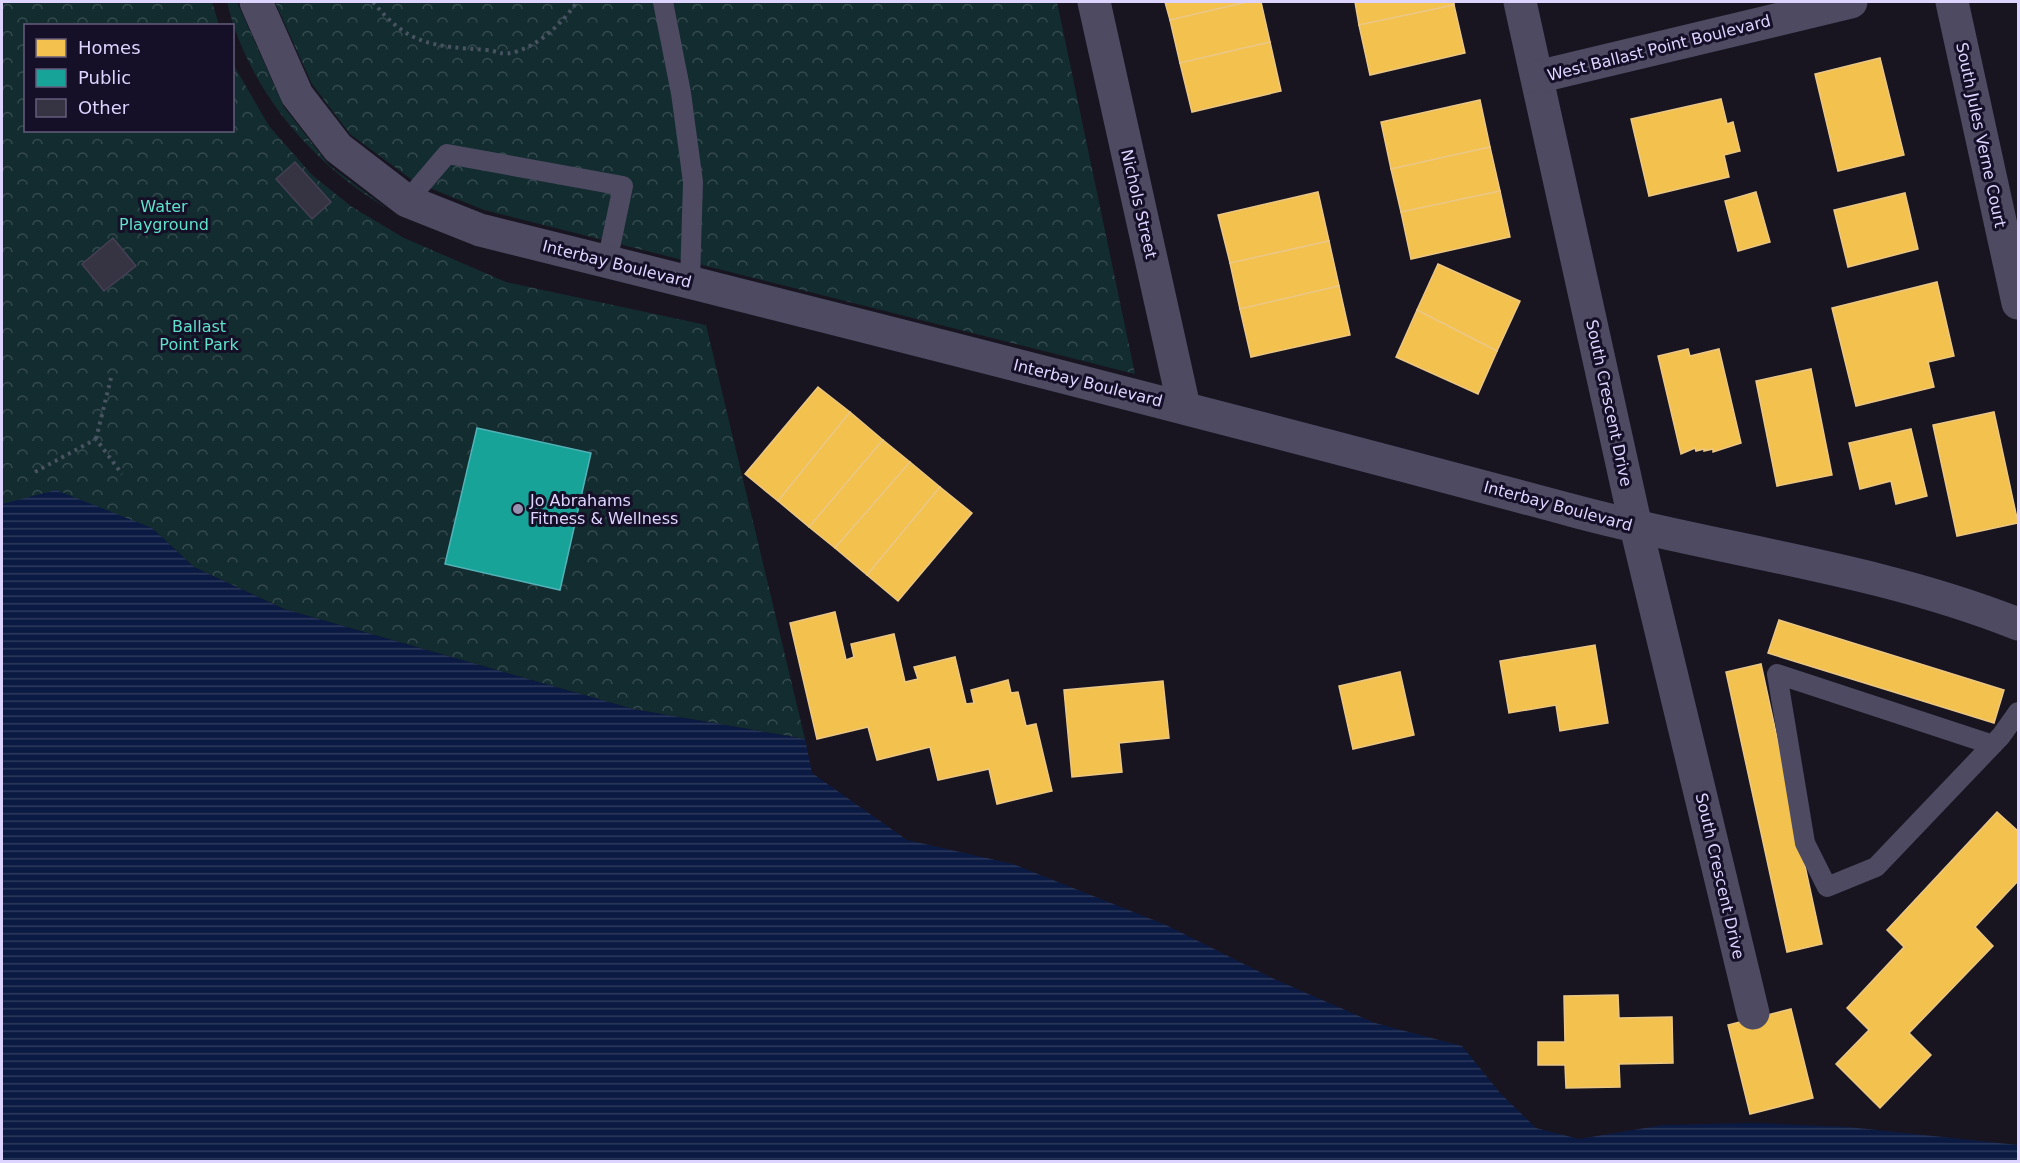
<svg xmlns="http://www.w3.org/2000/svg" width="2020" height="1163" font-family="'DejaVu Sans',sans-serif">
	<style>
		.forest { fill: url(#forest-crowns) }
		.water { fill: url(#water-rules) }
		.homes { fill: #f2c14e; stroke: #ecc783; stroke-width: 1.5 }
		.public { fill: #17a398; stroke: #52b2b7; stroke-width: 1.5 }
		.building { fill: #363343; stroke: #454055; stroke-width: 1.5 }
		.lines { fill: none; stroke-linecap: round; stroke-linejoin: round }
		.path { stroke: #485362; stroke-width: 4; stroke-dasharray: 3 4.5; stroke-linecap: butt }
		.service { stroke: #4d4a62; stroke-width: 20 }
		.minor { stroke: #4d4a62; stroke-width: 33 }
		.poi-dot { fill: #9892b1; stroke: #150f27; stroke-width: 2 }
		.labels { text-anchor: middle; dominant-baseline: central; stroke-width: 6; stroke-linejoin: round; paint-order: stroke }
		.street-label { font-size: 16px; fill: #ddd5ff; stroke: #150f27 }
		.park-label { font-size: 16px; fill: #5fe1ca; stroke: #150f27 }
		.poi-label { font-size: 16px; fill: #ddd5ff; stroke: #150f27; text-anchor: start }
	</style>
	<defs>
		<pattern id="forest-crowns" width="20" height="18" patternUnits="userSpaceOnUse" patternTransform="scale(1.5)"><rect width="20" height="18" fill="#132c2f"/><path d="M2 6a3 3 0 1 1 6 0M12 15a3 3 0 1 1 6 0" fill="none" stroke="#354a4e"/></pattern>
		<pattern id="water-rules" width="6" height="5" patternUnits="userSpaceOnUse" patternTransform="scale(1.5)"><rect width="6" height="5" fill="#0b1a42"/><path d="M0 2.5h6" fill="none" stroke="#2e3a5e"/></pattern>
	</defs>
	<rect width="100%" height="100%" fill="#181521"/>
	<g class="forest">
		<polygon points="2,2 212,2 219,25 26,26 26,130 232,130 233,64 269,126 312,175 352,207 404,238 506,282 706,325 805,739 633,709 284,609 194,567 152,528 2,504"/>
		<path d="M227,2H237L284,107L329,165L386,208C310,162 248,89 227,2Z"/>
		<polygon points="275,2 1057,2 1135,374 484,210 415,182 350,134 312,84"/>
	</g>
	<polygon class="water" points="56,490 152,528 194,567 284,609 633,709 805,739 812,773 907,840 1013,864 1166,925 1272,978 1375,1023 1462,1046 1501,1094 1536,1128 1579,1139 1663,1125 1754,1123 1848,1127 2018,1145 2018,1161 2,1161 2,504"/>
	<g class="homes">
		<polygon points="1165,2 1247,2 1170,20"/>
		<polygon points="1247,2 1261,2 1270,42 1180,63 1170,20"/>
		<polygon points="1355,2 1454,2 1454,5 1359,25"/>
		<polygon points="1454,5 1465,53 1370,75 1359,25"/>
		<polygon points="1270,42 1281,91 1192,112 1180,63"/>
		<polygon points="1880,58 1904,155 1838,171 1815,74"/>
		<polygon points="1721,99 1727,124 1733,122 1740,151 1724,155 1729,177 1649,196 1631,119"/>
		<polygon points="1480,100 1490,147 1391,169 1381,122"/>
		<polygon points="1490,147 1500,191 1401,212 1391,169"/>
		<polygon points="1500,191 1510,237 1411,259 1401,212"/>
		<polygon points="1318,192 1329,241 1230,263 1218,215"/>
		<polygon points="1756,192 1770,242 1738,251 1725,201"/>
		<polygon points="1905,193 1918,249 1848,267 1834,210"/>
		<polygon points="1329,241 1339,286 1240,309 1230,263"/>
		<polygon points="1438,264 1520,301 1497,351 1417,310"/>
		<polygon points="1937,282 1954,356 1928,362 1934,387 1856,406 1832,308"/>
		<polygon points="1339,286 1350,335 1251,357 1240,309"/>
		<polygon points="1417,310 1497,351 1478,394 1396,357"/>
		<polygon points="1688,349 1690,356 1719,349 1741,443 1713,452 1713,449 1704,451 1704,449 1696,451 1695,448 1681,454 1658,356"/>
		<polygon points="1811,369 1832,475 1777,486 1756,381"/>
		<polygon points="818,387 850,412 778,501 745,474"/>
		<polygon points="850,412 883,440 809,527 778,501"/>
		<polygon points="1994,412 2018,523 1957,536 1933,425"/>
		<polygon points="1911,429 1927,496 1896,504 1891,481 1860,489 1849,443"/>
		<polygon points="883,440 910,462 835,548 809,527"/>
		<polygon points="910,462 940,487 867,575 835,548"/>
		<polygon points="940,487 972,513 898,601 867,575"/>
		<polygon points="835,612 846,660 854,657 851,644 894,634 905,682 918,679 914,667 955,657 966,704 974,703 971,690 1008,680 1011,693 1018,692 1026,726 1036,724 1052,791 997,804 989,769 938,780 930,747 877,760 868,727 817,739 790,623"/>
		<polygon points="1779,620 2004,690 1994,723 1768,653"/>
		<polygon points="1595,645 1608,723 1560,731 1556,705 1509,713 1500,661"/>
		<polygon points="1761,664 1822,944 1787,952 1726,672"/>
		<polygon points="1400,672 1414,735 1353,749 1339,686"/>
		<polygon points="1163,681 1169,738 1119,743 1122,772 1072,777 1064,690"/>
		<polygon points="1997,812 2018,831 2018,881 1975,927 1993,946 1909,1033 1931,1055 1880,1108 1836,1064 1869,1030 1847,1008 1904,947 1887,930"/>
		<polygon points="1618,995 1619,1018 1672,1017 1673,1063 1619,1064 1620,1087 1566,1088 1565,1065 1538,1065 1538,1042 1565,1042 1564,996"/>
		<polygon points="1791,1009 1813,1098 1750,1114 1728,1025"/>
	</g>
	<polygon class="public" points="477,428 591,453 560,590 445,564"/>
	<g class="building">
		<polygon points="295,162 331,202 312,219 276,179"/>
		<polygon points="113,238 136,266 104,291 82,264"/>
	</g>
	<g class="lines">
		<g class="path">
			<path d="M373,2C409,46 433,46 487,50C500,51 500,57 518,51C542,43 563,22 577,2"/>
			<polyline points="96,439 111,378"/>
			<polyline points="35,472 96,439 122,474"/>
		</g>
		<g class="service">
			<polyline points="663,2 681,93 693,182 690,282"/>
			<polyline points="407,201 447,154 623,186 607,262"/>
			<polyline points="1993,745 1777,674 1805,843 1827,887 1876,867 2001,736 2018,712"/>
		</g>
		<g class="minor">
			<path d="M256,2L297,95L338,148L407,201L480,230C847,321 1213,414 1578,512C1725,551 1877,568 2018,624"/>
			<polyline points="1094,2 1184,407"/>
			<polyline points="1520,2 1636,527 1753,1013"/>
			<polyline points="1952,2 2018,303"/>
			<polyline points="1537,77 1851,2"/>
		</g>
	</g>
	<circle class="poi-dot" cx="518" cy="509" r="6"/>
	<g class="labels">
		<g class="street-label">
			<text transform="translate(1659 48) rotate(-14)">West Ballast Point Boulevard</text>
			<text transform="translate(1981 135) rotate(78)">South Jules Verne Court</text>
			<text transform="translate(1139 204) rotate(77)">Nichols Street</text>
			<text transform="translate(617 264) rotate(14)">Interbay Boulevard</text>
			<text transform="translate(1088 383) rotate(14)">Interbay Boulevard</text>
			<text transform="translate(1609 403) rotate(78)">South Crescent Drive</text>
			<text transform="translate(1558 506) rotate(15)">Interbay Boulevard</text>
			<text transform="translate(1720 876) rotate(77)">South Crescent Drive</text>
		</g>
		<g class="park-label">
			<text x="164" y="206">Water<tspan x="164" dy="18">Playground</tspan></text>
			<text x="199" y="326">Ballast<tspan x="199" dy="18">Point Park</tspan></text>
		</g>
		<g class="poi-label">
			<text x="530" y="500">Jo Abrahams<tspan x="530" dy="18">Fitness &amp; Wellness</tspan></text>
		</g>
	</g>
	<rect width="2020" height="1163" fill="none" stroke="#ddd5ff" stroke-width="6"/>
	<rect x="24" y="24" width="210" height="108" fill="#150f27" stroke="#655e7d" stroke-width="1.5"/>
	<rect x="36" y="39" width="30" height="18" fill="#f2c14e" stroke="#655e7d" stroke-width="1.5"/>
	<text x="78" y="54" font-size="18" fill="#ddd5ff">Homes</text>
	<rect x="36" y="69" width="30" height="18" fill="#17a398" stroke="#655e7d" stroke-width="1.5"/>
	<text x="78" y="84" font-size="18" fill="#ddd5ff">Public</text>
	<rect x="36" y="99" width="30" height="18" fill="#363343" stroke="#655e7d" stroke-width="1.5"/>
	<text x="78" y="114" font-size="18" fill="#ddd5ff">Other</text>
</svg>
